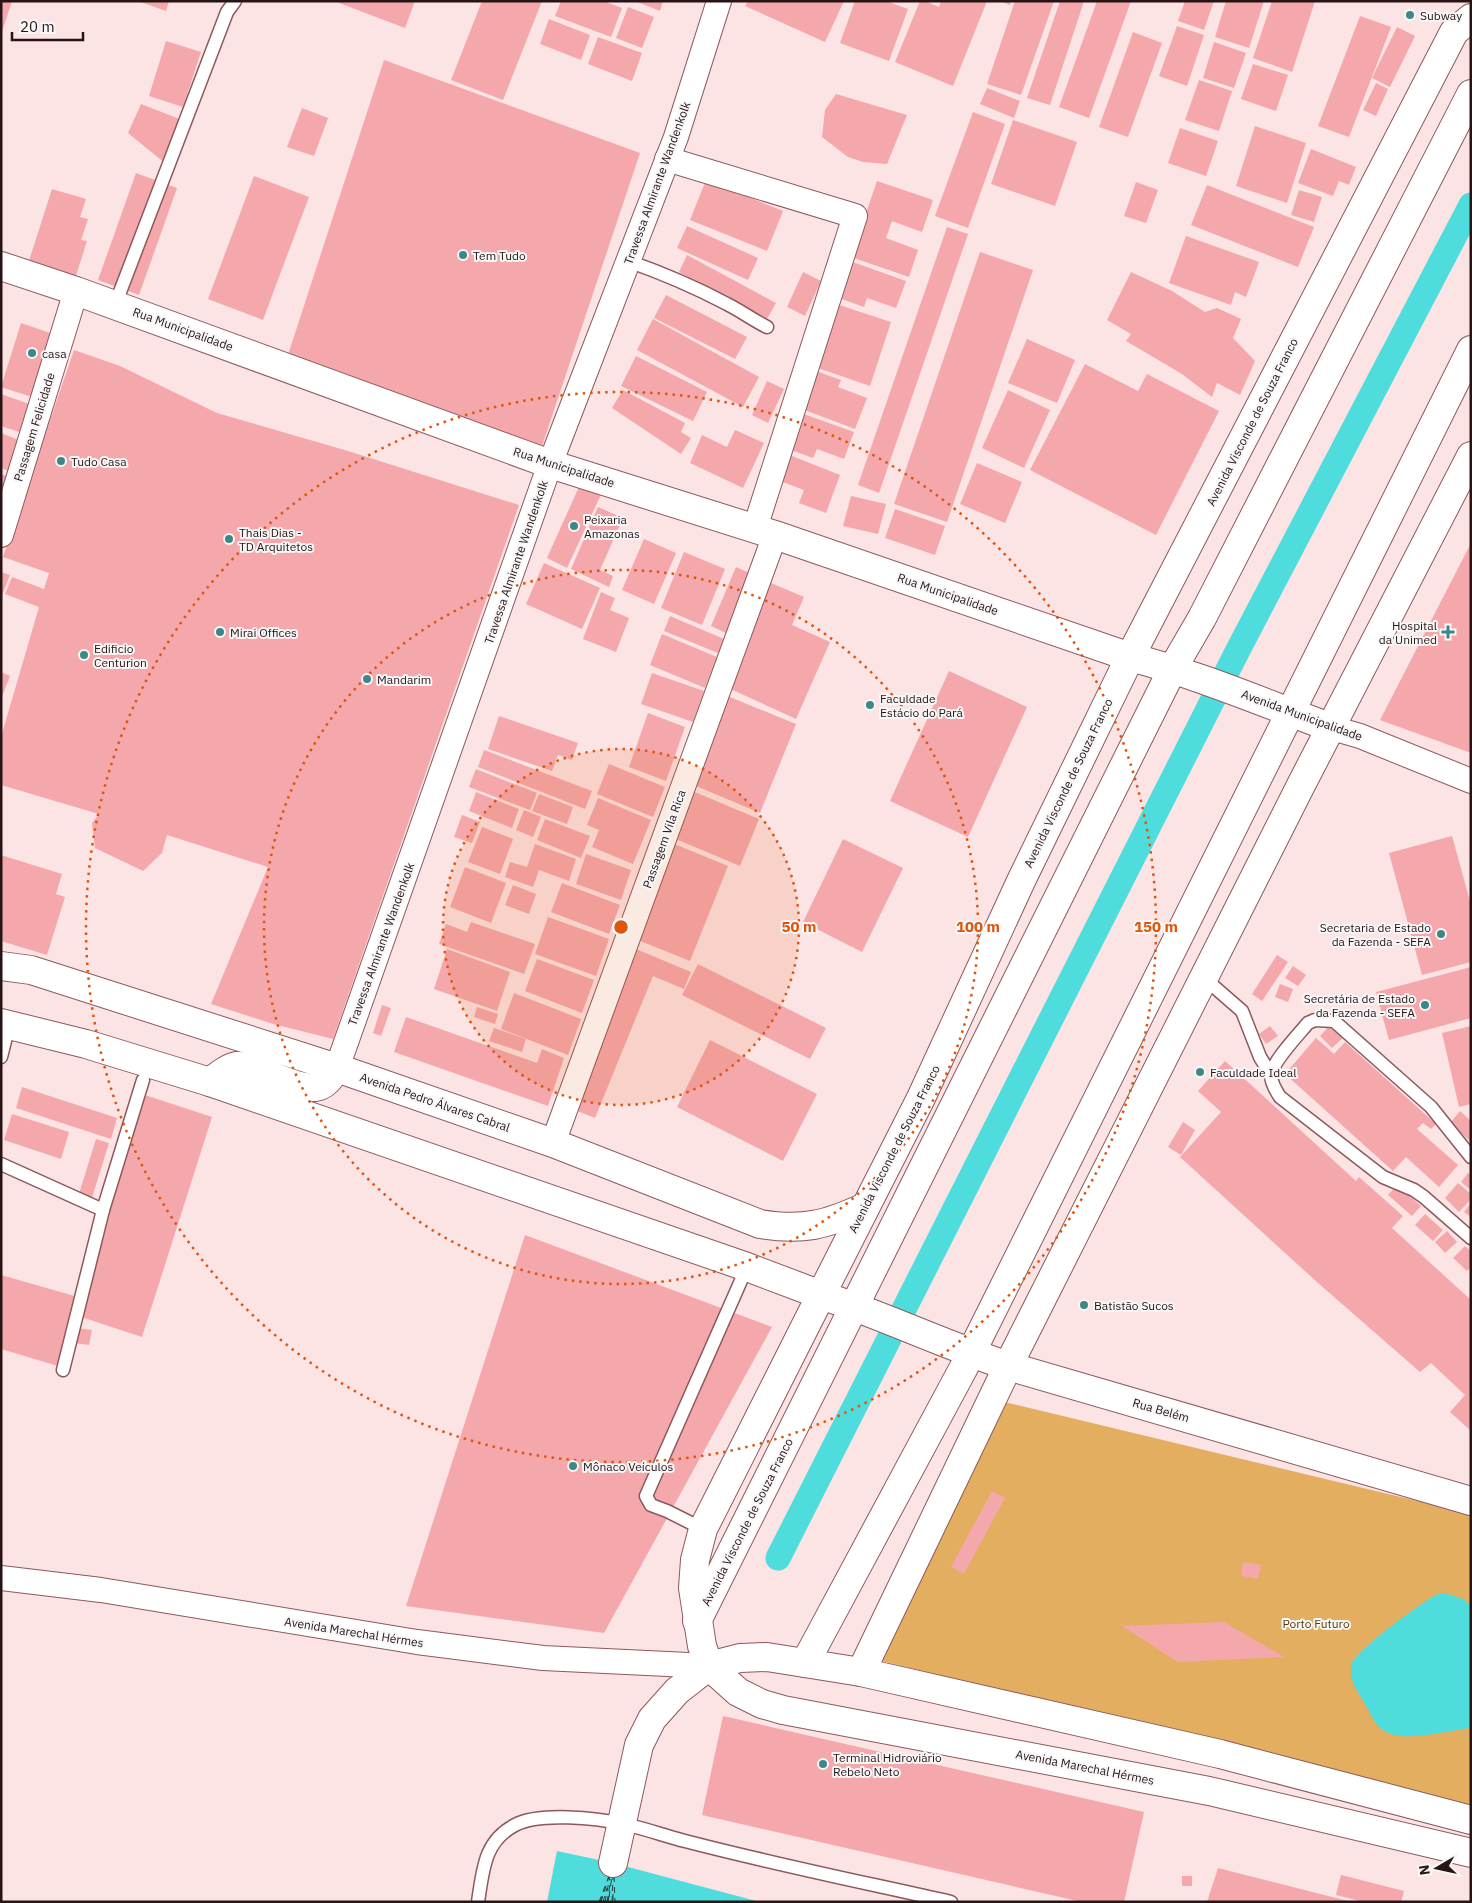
<svg xmlns="http://www.w3.org/2000/svg" width="1472" height="1903" font-family="'IBM Plex Sans',sans-serif">
	<style>
		.green { fill: #e3ae60 }
		.water { fill: #4edcdd }
		.lines { fill: none; stroke-linecap: round; stroke-linejoin: round }
		.canal { stroke: #4edcdd; stroke-width: 25 }
		.ferry { stroke: #234141; stroke-width: 1; stroke-dasharray: 6 5; stroke-linecap: butt }
		.building { fill: #f4a8ac }
		.service-casing { stroke: #8c595c; stroke-width: 15 }
		.minor-casing { stroke: #8c595c; stroke-width: 26 }
		.tertiary-casing { stroke: #8c595c; stroke-width: 30 }
		.secondary-casing { stroke: #8c595c; stroke-width: 30 }
		.primary-casing { stroke: #8c595c; stroke-width: 30 }
		.service { stroke: #fff; stroke-width: 12 }
		.minor { stroke: #fff; stroke-width: 24 }
		.tertiary { stroke: #fff; stroke-width: 28 }
		.secondary { stroke: #fff; stroke-width: 28 }
		.primary { stroke: #fff; stroke-width: 28 }
		.ring { fill: none; stroke: #de560c; stroke-width: 2.5; stroke-dasharray: 2.5 5 }
		.poi-dot { fill: #3f8787; stroke: #f7f7f7; stroke-width: 2 }
		.labels { text-anchor: middle; dominant-baseline: central; stroke-width: 4; stroke-linejoin: round; paint-order: stroke }
		.poi-label { font-size: 12px; fill: #281315; stroke: #f7f7f7; text-anchor: start }
		.street-label { font-size: 12px; fill: #281315; stroke: #f7f7f7 }
		.park-label { font-size: 12px; fill: #583c0d; stroke: #f7f7f7 }
		.centre { fill: #de560c; stroke: #f7f7f7; stroke-width: 2.5 }
		.ring-label { font-size: 15px; text-anchor: middle; font-weight: bold; fill: #de560c; stroke: #f7f7f7; stroke-width: 4; stroke-linejoin: round; paint-order: stroke }
	</style>
	<rect width="100%" height="100%" fill="#fce3e4"/>
	<polygon class="green" points="1004,1402 1451,1509 1471,1515 1471,1808 882,1661"/>
	<g class="water">
		<path d="M1445,1593L1463,1599L1471,1606V1728C1451,1730 1413,1740 1395,1735C1375,1730 1375,1720 1365,1704C1358,1692 1349,1681 1351,1666C1353,1652 1420,1604 1434,1596C1438,1594 1442,1593 1445,1593Z"/>
		<polygon points="557,1851 613,1863 760,1902 547,1902"/>
	</g>
	<g class="lines">
		<polyline class="canal" points="778,1558 1238,650 1471,205"/>
		<g class="ferry">
			<polyline points="614,1876 615,1902"/>
			<polyline points="613,1894 613,1902"/>
			<polyline points="609,1897 612,1876"/>
			<polyline points="599,1902 609,1876"/>
			<polyline points="600,1902 604,1890"/>
			<polyline points="601,1902 609,1876"/>
			<polyline points="603,1902 607,1888"/>
			<polyline points="605,1902 610,1876"/>
			<polyline points="607,1902 611,1879"/>
			<polyline points="608,1902 609,1896"/>
			<polyline points="612,1902 613,1875"/>
		</g>
	</g>
	<g class="building">
		<polygon points="1,1 12,1 2,32 1,32"/>
		<polygon points="138,1 169,1 166,11"/>
		<polygon points="340,1 415,1 405,28 339,3"/>
		<polygon points="482,1 542,1 503,100 451,80"/>
		<polygon points="561,1 603,1 622,8 611,37 555,16"/>
		<polygon points="635,1 663,1 660,11"/>
		<polygon points="748,1 844,1 825,42 745,6"/>
		<polygon points="855,1 886,1 908,9 889,61 840,43"/>
		<polygon points="920,1 925,1 939,7 941,1 987,1 953,86 895,62"/>
		<polygon points="1000,1 1011,1 1010,5"/>
		<polygon points="1015,1 1054,1 1021,95 987,84"/>
		<polygon points="1060,1 1084,1 1050,105 1027,98"/>
		<polygon points="1097,1 1131,1 1089,118 1059,107"/>
		<polygon points="1185,1 1214,1 1204,30 1178,21"/>
		<polygon points="1226,1 1264,1 1249,48 1215,37"/>
		<polygon points="1272,1 1315,1 1292,72 1253,58"/>
		<polygon points="628,7 654,17 642,48 616,38"/>
		<polygon points="1360,16 1391,27 1349,137 1318,126"/>
		<polygon points="549,19 590,35 581,60 540,44"/>
		<polygon points="1177,26 1204,35 1187,86 1159,76"/>
		<polygon points="1397,27 1415,36 1390,87 1372,78"/>
		<polygon points="1133,32 1162,43 1128,137 1099,127"/>
		<polygon points="598,37 642,53 632,81 588,64"/>
		<polygon points="166,41 201,52 183,107 149,96"/>
		<polygon points="1214,42 1246,53 1234,88 1203,78"/>
		<polygon points="384,60 640,153 540,452 287,358"/>
		<polygon points="1253,64 1288,75 1276,111 1241,99"/>
		<polygon points="1199,80 1232,91 1219,131 1185,120"/>
		<polygon points="1376,83 1388,89 1376,116 1363,110"/>
		<polygon points="987,88 1020,101 1014,118 980,104"/>
		<polygon points="836,94 907,115 887,164 863,162 848,157 822,137 825,110"/>
		<polygon points="141,104 190,123 171,168 128,133"/>
		<polygon points="302,108 328,118 314,156 287,147"/>
		<polygon points="973,112 1005,124 968,228 935,216"/>
		<polygon points="1013,120 1077,142 1055,206 991,184"/>
		<polygon points="1255,126 1306,143 1287,203 1236,186"/>
		<polygon points="1180,128 1218,141 1206,176 1168,163"/>
		<polygon points="1311,149 1356,167 1349,185 1339,181 1333,196 1298,183"/>
		<polygon points="136,173 177,188 139,295 98,280"/>
		<polygon points="254,176 309,197 263,320 208,299"/>
		<polygon points="706,180 783,211 767,251 690,220"/>
		<polygon points="877,181 933,200 922,232 892,221 886,238 918,250 909,277 851,257"/>
		<polygon points="1136,182 1158,190 1146,223 1124,216"/>
		<polygon points="1207,185 1314,227 1298,267 1191,225"/>
		<polygon points="52,189 86,199 80,217 88,219 81,240 87,241 73,285 26,270"/>
		<polygon points="1299,190 1322,197 1314,222 1291,215"/>
		<polygon points="687,226 758,258 748,280 677,248"/>
		<polygon points="947,227 968,234 879,493 858,485"/>
		<polygon points="1186,236 1259,262 1246,297 1235,292 1231,305 1169,283"/>
		<polygon points="980,252 1033,270 947,522 894,504"/>
		<polygon points="687,255 776,303 767,319 679,272"/>
		<polygon points="850,261 906,281 896,308 867,298 864,307 839,298"/>
		<polygon points="803,272 821,281 805,316 787,307"/>
		<polygon points="1131,272 1172,291 1205,312 1217,308 1241,319 1233,338 1255,361 1240,395 1217,383 1212,397 1182,374 1126,341 1131,334 1107,320"/>
		<polygon points="666,295 747,337 735,359 654,318"/>
		<polygon points="836,304 891,322 870,386 815,367"/>
		<polygon points="653,319 759,377 743,407 637,350"/>
		<polygon points="21,323 59,336 38,399 1,387"/>
		<polygon points="1027,339 1075,360 1057,403 1008,383"/>
		<polygon points="74,350 120,366 217,413 348,451 519,505 333,1039 273,1024 211,1004 268,867 167,835 162,853 143,871 95,848 92,823 99,814 1,785 1,737 39,607 5,594 12,577 44,589 49,573 3,557"/>
		<polygon points="636,356 707,392 693,421 621,386"/>
		<polygon points="1085,364 1138,391 1147,374 1219,411 1156,535 1030,470"/>
		<polygon points="816,371 841,380 838,387 867,398 855,429 802,409"/>
		<polygon points="767,381 784,389 768,423 752,415"/>
		<polygon points="623,390 685,423 681,432 691,438 681,454 612,408"/>
		<polygon points="1008,390 1050,410 1024,468 982,448"/>
		<polygon points="1,394 32,405 22,433 1,426"/>
		<polygon points="801,413 854,432 844,459 817,449 813,458 788,449"/>
		<polygon points="735,430 764,443 743,488 690,463 702,435 727,447"/>
		<polygon points="1,433 26,443 14,473 1,468"/>
		<polygon points="787,454 840,475 826,513 799,503 804,490 777,480"/>
		<polygon points="977,463 1022,482 1005,523 960,504"/>
		<polygon points="1,474 9,477 1,501"/>
		<polygon points="583,478 604,488 567,568 547,558"/>
		<polygon points="851,496 886,504 878,534 843,526"/>
		<polygon points="598,507 623,518 600,570 613,576 609,587 571,569"/>
		<polygon points="895,509 945,526 935,555 885,538"/>
		<polygon points="644,539 676,553 654,604 622,590"/>
		<polygon points="1471,543 1471,753 1380,720"/>
		<polygon points="684,552 725,569 702,625 661,608"/>
		<polygon points="544,563 600,588 582,629 526,604"/>
		<polygon points="736,567 754,575 728,634 711,626"/>
		<polygon points="1,572 10,575 1,598"/>
		<polygon points="771,583 804,597 792,625 830,642 796,719 724,686"/>
		<polygon points="601,592 615,598 610,610 629,618 616,652 583,639"/>
		<polygon points="670,616 724,639 718,653 664,631"/>
		<polygon points="662,634 717,657 705,688 650,665"/>
		<polygon points="949,671 1027,707 968,837 890,801"/>
		<polygon points="1,672 10,676 1,699"/>
		<polygon points="652,673 704,691 693,722 641,704"/>
		<polygon points="725,695 796,724 760,813 689,783"/>
		<polygon points="648,713 685,727 666,781 629,767"/>
		<polygon points="499,716 578,743 572,760 558,755 552,771 488,749"/>
		<polygon points="484,750 592,791 585,809 478,767"/>
		<polygon points="609,764 665,787 653,817 597,794"/>
		<polygon points="476,769 537,793 530,810 469,787"/>
		<polygon points="690,790 759,819 740,866 671,837"/>
		<polygon points="476,792 519,809 512,828 469,811"/>
		<polygon points="539,794 573,807 567,824 532,811"/>
		<polygon points="598,798 651,820 633,864 592,847 599,830 587,825"/>
		<polygon points="524,810 541,817 533,837 516,830"/>
		<polygon points="462,815 480,822 472,843 454,837"/>
		<polygon points="545,819 590,836 581,858 537,840"/>
		<polygon points="482,827 513,839 500,874 468,862"/>
		<polygon points="1452,836 1471,905 1471,962 1422,975 1389,853"/>
		<polygon points="843,839 903,868 862,952 803,922"/>
		<polygon points="672,843 728,866 690,961 633,938"/>
		<polygon points="535,844 576,859 569,881 539,870 533,887 505,877 510,862 527,867"/>
		<polygon points="586,854 631,870 621,900 576,884"/>
		<polygon points="1,855 62,874 56,894 65,897 47,955 1,941"/>
		<polygon points="465,867 506,883 491,923 450,907"/>
		<polygon points="562,883 620,905 609,934 551,912"/>
		<polygon points="513,885 536,894 529,914 505,905"/>
		<polygon points="548,917 609,939 596,976 535,954"/>
		<polygon points="471,922 535,944 524,974 439,944 446,924 467,932"/>
		<polygon points="447,949 510,972 497,1011 434,989"/>
		<polygon points="636,949 691,972 684,989 653,976 595,1118 570,1108"/>
		<polygon points="1277,955 1288,962 1262,1001 1252,994"/>
		<polygon points="537,959 594,980 582,1013 525,991"/>
		<polygon points="698,964 826,1028 810,1059 682,995"/>
		<polygon points="1293,966 1306,975 1298,986 1285,978"/>
		<polygon points="1471,967 1471,1018 1389,1040 1376,992"/>
		<polygon points="1280,984 1293,989 1288,1002 1275,997"/>
		<polygon points="514,993 581,1019 568,1055 501,1029"/>
		<polygon points="382,1005 391,1008 381,1036 373,1033"/>
		<polygon points="477,1007 498,1014 495,1024 474,1017"/>
		<polygon points="406,1017 537,1063 542,1049 564,1058 548,1106 394,1052"/>
		<polygon points="1331,1024 1344,1037 1332,1048 1320,1036"/>
		<polygon points="1270,1026 1278,1036 1266,1044 1259,1034"/>
		<polygon points="1471,1026 1471,1104 1459,1107 1442,1033"/>
		<polygon points="494,1028 526,1039 522,1052 489,1041"/>
		<polygon points="1316,1038 1334,1054 1345,1042 1436,1124 1431,1129 1423,1123 1417,1129 1458,1165 1439,1187 1406,1157 1393,1171 1285,1074"/>
		<polygon points="710,1040 817,1094 783,1161 677,1107"/>
		<polygon points="1225,1061 1356,1181 1359,1177 1403,1216 1392,1228 1471,1300 1471,1431 1450,1412 1465,1395 1431,1363 1420,1372 1318,1283 1180,1157 1221,1112 1198,1091"/>
		<polygon points="22,1087 117,1118 111,1139 16,1108"/>
		<polygon points="145,1095 212,1117 142,1337 75,1315"/>
		<polygon points="1460,1111 1471,1121 1471,1142 1450,1123"/>
		<polygon points="12,1114 69,1132 61,1159 4,1140"/>
		<polygon points="1183,1122 1195,1130 1181,1155 1168,1147"/>
		<polygon points="96,1139 109,1143 91,1201 78,1197"/>
		<polygon points="1468,1173 1471,1175 1471,1190 1461,1182"/>
		<polygon points="1458,1183 1471,1194 1471,1199 1459,1212 1445,1198"/>
		<polygon points="1397,1185 1421,1206 1412,1216 1388,1195"/>
		<polygon points="1471,1203 1471,1217 1464,1212"/>
		<polygon points="1425,1214 1443,1230 1433,1241 1415,1225"/>
		<polygon points="1447,1231 1457,1242 1445,1253 1435,1242"/>
		<polygon points="525,1235 772,1327 604,1633 406,1606"/>
		<polygon points="1465,1246 1471,1251 1471,1267 1467,1271 1453,1258"/>
		<polygon points="1,1275 78,1297 58,1366 1,1349"/>
		<polygon points="77,1328 92,1330 89,1345 74,1343"/>
		<polygon points="992,1491 1005,1498 964,1574 951,1567"/>
		<polygon points="1243,1562 1261,1565 1258,1579 1241,1576"/>
		<polygon points="1224,1622 1284,1657 1178,1662 1122,1626"/>
		<polygon points="723,1716 1144,1812 1124,1902 1082,1902 702,1815"/>
		<polygon points="1218,1868 1348,1901 1348,1902 1207,1902"/>
		<polygon points="1341,1875 1404,1891 1401,1902 1364,1902 1336,1895"/>
		<rect x="1182" y="1876" width="10" height="10"/>
	</g>
	<g class="lines">
		<defs>
			<g id="service">
				<path d="M628,261C662,273 695,287 727,304C741,311 753,320 767,327"/>
				<polyline points="115,305 227,12 235,1"/>
				<polyline points="1204,978 1242,1011 1260,1057 1271,1075"/>
				<polyline points="1,1057 9,1025"/>
				<path d="M1471,1157L1431,1107L1334,1021L1315,1020L1308,1023C1299,1034 1272,1062 1271,1075C1271,1083 1276,1091 1280,1097L1383,1177L1414,1190L1424,1197L1471,1238"/>
				<polyline points="1,1164 103,1210"/>
				<polyline points="63,1370 103,1210 143,1080"/>
				<polyline points="703,1529 667,1511 651,1505 646,1496 747,1267"/>
				<path d="M478,1902C483,1870 484,1841 515,1825C539,1812 597,1818 623,1824C644,1828 665,1836 685,1841C773,1864 862,1882 951,1902"/>
			</g>
			<g id="minor">
				<polyline points="667,159 855,216 755,528"/>
				<polyline points="1,535 76,291"/>
				<polyline points="1332,728 1360,736 1471,781"/>
				<polyline points="337,1068 550,464 676,137 719,1"/>
				<polyline points="553,1143 775,535"/>
				<polyline points="1,1578 101,1590 417,1642 543,1658 709,1666"/>
			</g>
			<g id="tertiary">
				<path d="M1,266L76,291L550,464L775,535L1130,657C1199,675 1264,703 1332,728"/>
				<path d="M821,1295C884,1316 945,1345 1008,1366L1471,1501"/>
			</g>
			<g id="secondary">
				<polyline points="821,1295 921,1098 1021,881 1130,657 1454,32 1471,18"/>
				<polyline points="697,1621 1173,668 1202,618 1471,94"/>
				<polyline points="805,1663 963,1369 1471,350"/>
				<polyline points="861,1672 1008,1366 1301,785 1471,456"/>
			</g>
			<g id="primary">
				<path d="M1,966L31,970L337,1068L553,1143L760,1224C803,1231 826,1225 865,1207"/>
				<polyline points="1,1023 86,1044 210,1082 747,1267 821,1295 703,1529 695,1560 693,1588 702,1646 709,1666 738,1692 762,1704 783,1710 1209,1791 1471,1853"/>
				<path d="M210,1082C218,1076 227,1068 237,1066C262,1064 306,1102 327,1081C331,1077 334,1072 337,1068"/>
				<polyline points="613,1863 639,1745 652,1719 677,1691 709,1666 740,1658 767,1657 861,1672 1220,1754 1471,1820"/>
			</g>
		</defs>
		<use href="#service" class="service-casing"/>
		<use href="#minor" class="minor-casing"/>
		<use href="#tertiary" class="tertiary-casing"/>
		<use href="#secondary" class="secondary-casing"/>
		<use href="#primary" class="primary-casing"/>
		<use href="#service" class="service"/>
		<use href="#minor" class="minor"/>
		<use href="#tertiary" class="tertiary"/>
		<use href="#secondary" class="secondary"/>
		<use href="#primary" class="primary"/>
	</g>
	<circle cx="621" cy="927" r="178" fill="#de560c" fill-opacity=".12"/>
	<g class="ring">
		<circle cx="621" cy="927" r="178"/>
		<circle cx="621" cy="927" r="357"/>
		<circle cx="621" cy="927" r="535"/>
	</g>
	<g class="poi-dot">
		<circle cx="1410" cy="15" r="5"/>
		<circle cx="463" cy="255" r="5"/>
		<circle cx="32" cy="353" r="5"/>
		<circle cx="61" cy="461" r="5"/>
		<circle cx="574" cy="526" r="5"/>
		<circle cx="229" cy="539" r="5"/>
		<circle cx="220" cy="632" r="5"/>
		<path d="M1445.5 624.5h5v5h5v5h-5v5h-5v-5h-5v-5h5z"/>
		<circle cx="84" cy="655" r="5"/>
		<circle cx="367" cy="679" r="5"/>
		<circle cx="870" cy="705" r="5"/>
		<circle cx="1441" cy="934" r="5"/>
		<circle cx="1425" cy="1005" r="5"/>
		<circle cx="1200" cy="1072" r="5"/>
		<circle cx="1084" cy="1305" r="5"/>
		<circle cx="573" cy="1466" r="5"/>
		<circle cx="823" cy="1764" r="5"/>
	</g>
	<g class="labels">
		<g class="poi-label">
			<text x="1420" y="15">Subway</text>
			<text x="473" y="255">Tem Tudo</text>
			<text x="42" y="353">casa</text>
			<text x="71" y="461">Tudo Casa</text>
			<text x="584" y="519">Peixaria<tspan x="584" dy="14">Amazonas</tspan></text>
			<text x="239" y="532">Thais Dias -<tspan x="239" dy="14">TD Arquitetos</tspan></text>
			<text x="1437" y="625" text-anchor="end">Hospital<tspan x="1437" dy="14">da Unimed</tspan></text>
			<text x="230" y="632">Mirai Offices</text>
			<text x="94" y="648">Edificio<tspan x="94" dy="14">Centurion</tspan></text>
			<text x="377" y="679">Mandarim</text>
			<text x="880" y="698">Faculdade<tspan x="880" dy="14">Estácio do Pará</tspan></text>
			<text x="1431" y="927" text-anchor="end">Secretaria de Estado<tspan x="1431" dy="14">da Fazenda - SEFA</tspan></text>
			<text x="1415" y="998" text-anchor="end">Secretária de Estado<tspan x="1415" dy="14">da Fazenda - SEFA</tspan></text>
			<text x="1210" y="1072">Faculdade Ideal</text>
			<text x="1094" y="1305">Batistão Sucos</text>
			<text x="583" y="1466">Mônaco Veículos</text>
			<text x="833" y="1757">Terminal Hidroviário<tspan x="833" dy="14">Rebelo Neto</tspan></text>
		</g>
		<g class="street-label">
			<text transform="translate(657 183) rotate(-70)">Travessa Almirante Wandenkolk</text>
			<text transform="translate(183 329) rotate(20)">Rua Municipalidade</text>
			<text transform="translate(1252 422) rotate(-63)">Avenida Visconde de Souza Franco</text>
			<text transform="translate(34 427) rotate(-73)">Passagem Felicidade</text>
			<text transform="translate(564 467) rotate(18)">Rua Municipalidade</text>
			<text transform="translate(516 562) rotate(-71)">Travessa Almirante Wandenkolk</text>
			<text transform="translate(948 594) rotate(19)">Rua Municipalidade</text>
			<text transform="translate(1302 715) rotate(20)">Avenida Municipalidade</text>
			<text transform="translate(1068 783) rotate(-64)">Avenida Visconde de Souza Franco</text>
			<text transform="translate(664 839) rotate(-70)">Passagem Vila Rica</text>
			<text transform="translate(381 944) rotate(-70)">Travessa Almirante Wandenkolk</text>
			<text transform="translate(435 1102) rotate(19)">Avenida Pedro Álvares Cabral</text>
			<text transform="translate(894 1149) rotate(-63)">Avenida Visconde de Souza Franco</text>
			<text transform="translate(1161 1410) rotate(16)">Rua Belém</text>
			<text transform="translate(747 1522) rotate(-63)">Avenida Visconde de Souza Franco</text>
			<text transform="translate(354 1632) rotate(9)">Avenida Marechal Hérmes</text>
			<text transform="translate(1085 1767) rotate(11)">Avenida Marechal Hérmes</text>
		</g>
		<g class="park-label">
			<text x="1316" y="1623">Porto Futuro</text>
		</g>
	</g>
	<circle cx="621" cy="927" r="8" class="centre"/>
	<g class="ring-label">
		<text x="799" y="932">50 m</text>
		<text x="978" y="932">100 m</text>
		<text x="1156" y="932">150 m</text>
	</g>
	<rect width="1472" height="1903" fill="none" stroke="#281315" stroke-width="5"/>
	<g transform="translate(1437 1868) rotate(261)" stroke="#f7f7f7" stroke-width="4" paint-order="stroke">
	<path d="M0-4L9 19L0 12L-9 19Z" fill="#281315"/>
	<text y="-8" font-size="14" font-weight="bold" text-anchor="middle" fill="#281315">N</text>
	</g>
	<path d="M12 32v8h71v-8" fill="none" stroke="#281315" stroke-width="2.5"/>
	<text x="20" y="32" font-size="15" fill="#281315" stroke="#f7f7f7" stroke-width="4" paint-order="stroke">20 m</text>
</svg>
